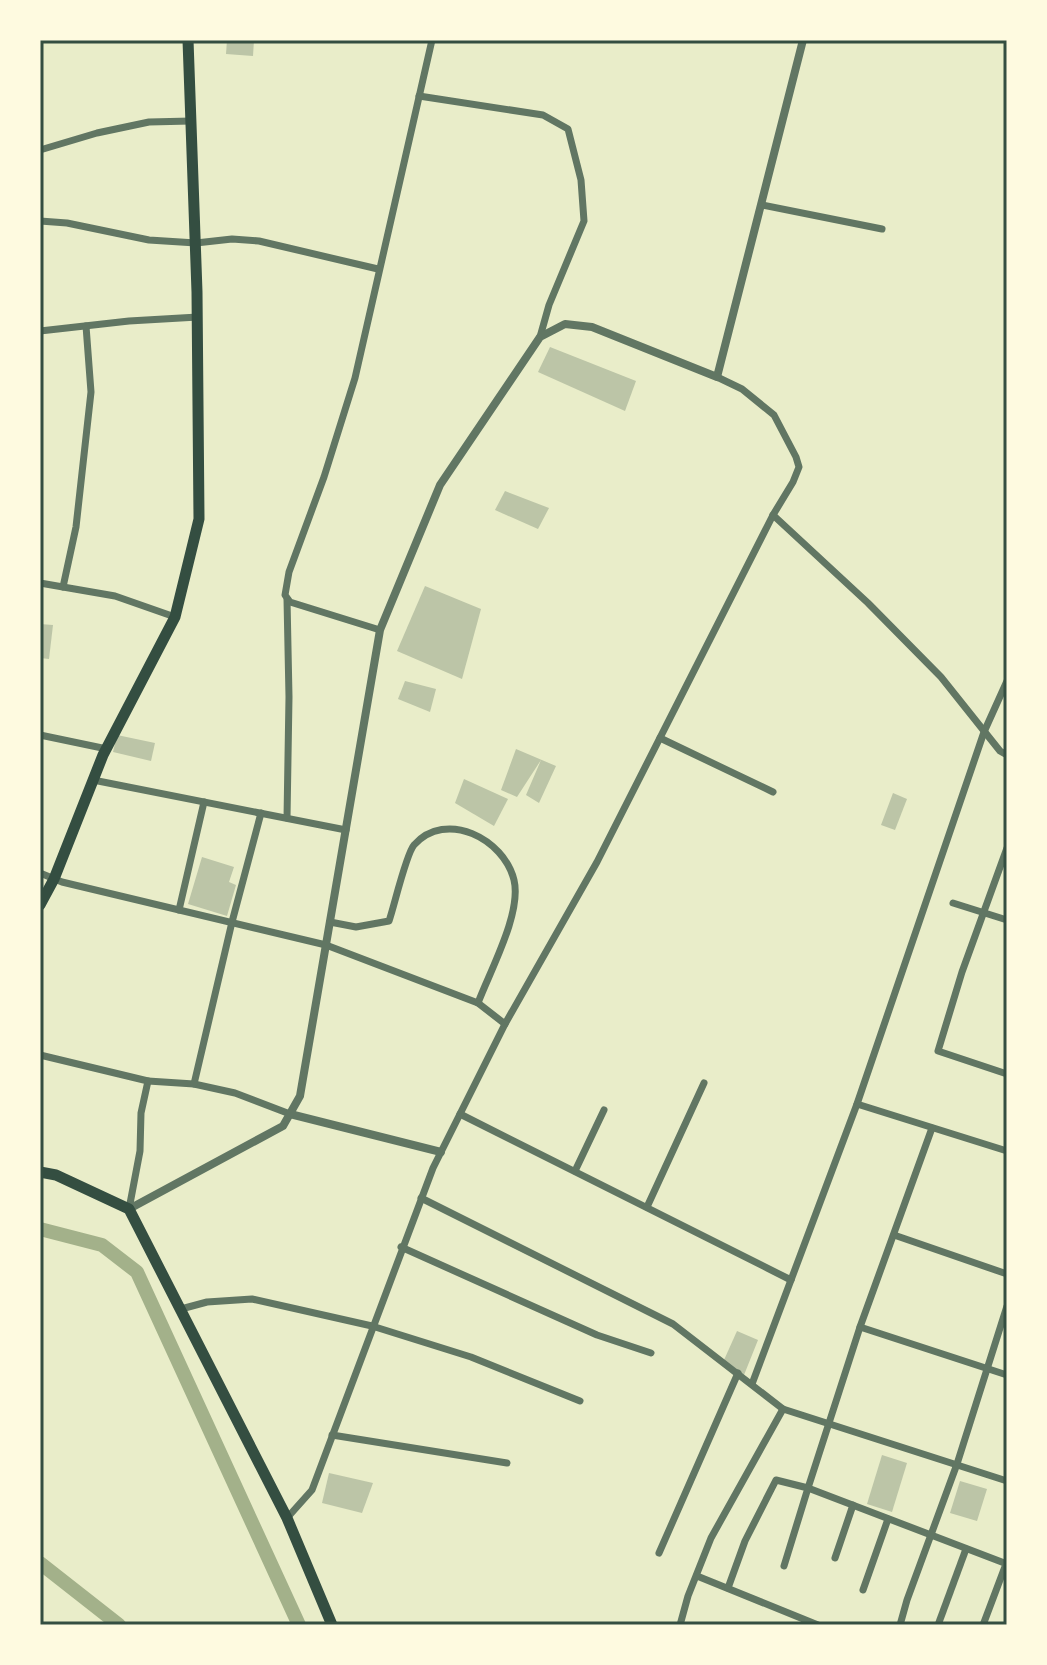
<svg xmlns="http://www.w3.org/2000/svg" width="1047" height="1665" font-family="Ubuntu,sans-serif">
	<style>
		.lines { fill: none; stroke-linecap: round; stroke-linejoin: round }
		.canal { stroke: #a3b18a; stroke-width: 14 }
		.building { fill: #bcc5a7 }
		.minor { stroke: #617663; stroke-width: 7 }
		.tertiary { stroke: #617663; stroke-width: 8 }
		.primary { stroke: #344e41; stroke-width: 11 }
		.neatline { fill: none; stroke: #344e41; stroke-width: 3 }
	</style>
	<rect width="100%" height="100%" fill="#e9edc9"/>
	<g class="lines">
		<g class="canal">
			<polyline points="40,1229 102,1245 137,1272 299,1625"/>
			<polyline points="40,1563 119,1625"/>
		</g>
	</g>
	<g class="building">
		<polygon points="227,40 254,40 253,56 226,54"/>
		<polygon points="550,347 636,381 625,411 538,372"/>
		<polygon points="505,491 549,508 538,529 495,510"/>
		<polygon points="425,586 481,609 462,679 397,651"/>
		<polygon points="40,624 53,625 49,659 40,658"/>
		<polygon points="405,681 436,689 430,712 398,699"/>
		<polygon points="117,735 155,743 151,761 113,752"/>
		<polygon points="516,749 556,766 539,803 526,795 541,760 517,797 501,790"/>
		<polygon points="464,779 508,799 494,826 455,803"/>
		<polygon points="893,793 907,799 895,830 881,825"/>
		<polygon points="202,857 234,867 229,882 236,885 227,916 188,904"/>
		<polygon points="737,1331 758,1340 744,1375 724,1360"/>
		<polygon points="882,1455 907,1463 892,1512 867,1504"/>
		<polygon points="329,1473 373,1483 362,1513 322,1503"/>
		<polygon points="960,1481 987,1489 977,1521 950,1513"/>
	</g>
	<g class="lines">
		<g class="minor">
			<polyline points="419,96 543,115 568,129 581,180 584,221 549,305 540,337"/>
			<polyline points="40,150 97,133 149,122 191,121"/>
			<polyline points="762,205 882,229"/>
			<polyline points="40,221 67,223 149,240 196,243 232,239 259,241 378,269"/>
			<polyline points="40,331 129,321 198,317"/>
			<polyline points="773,515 868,603 941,677 1000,751 1007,755"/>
			<polyline points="40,583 115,596 175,617"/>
			<polyline points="63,587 76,527 91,392 86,326"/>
			<polyline points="287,599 289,697 287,818"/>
			<polyline points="380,630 290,602 285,595 289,572 324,477 355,378 432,40"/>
			<polyline points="40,735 107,749"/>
			<polyline points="660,738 773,792"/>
			<polyline points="93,780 346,830"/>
			<polyline points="1007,848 962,972 938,1051 1007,1074"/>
			<polyline points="40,873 62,882 326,945 478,1003 505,1024"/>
			<polyline points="953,903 1007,920"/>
			<polyline points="179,910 204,802"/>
			<path d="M330,922L356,927L389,921C394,907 406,854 414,845C446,809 504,839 514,880C522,913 490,971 478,1003"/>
			<polyline points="40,1055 148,1081 141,1113 140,1151 129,1209"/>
			<polyline points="148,1081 194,1084 235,1093 290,1114"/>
			<polyline points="194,1084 232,922 261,813"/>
			<polyline points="857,1104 1007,1151"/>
			<polyline points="460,1114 791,1280"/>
			<polyline points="932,1128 860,1327 808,1488 1007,1564"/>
			<polyline points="575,1171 604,1110"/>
			<polyline points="421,1198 673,1324 783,1409 1007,1481"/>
			<polyline points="647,1207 704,1083"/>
			<polyline points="894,1235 1007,1274"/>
			<polyline points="401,1247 597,1335 651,1353"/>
			<polyline points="181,1309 207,1302 252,1299 372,1326 471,1357 580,1401"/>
			<polyline points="860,1327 1007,1375"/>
			<polyline points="752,1384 857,1104 984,732 1007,681"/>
			<polyline points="332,1435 507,1463"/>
			<polyline points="287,1518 312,1490 433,1168 505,1024 597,862 773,515 793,482 799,467 796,457 774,415 742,389 717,377"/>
			<polyline points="659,1553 738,1373"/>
			<polyline points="835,1558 853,1505"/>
			<polyline points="697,1576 818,1625"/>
			<polyline points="728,1588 745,1541 776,1480 808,1488 784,1566"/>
			<polyline points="863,1590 888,1519"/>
			<polyline points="680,1625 688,1596 711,1538 783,1409"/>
			<polyline points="900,1625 907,1600 957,1464 1007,1306"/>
			<polyline points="938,1625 966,1549"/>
			<polyline points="983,1625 1006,1564"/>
		</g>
		<g class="tertiary">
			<polyline points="290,1114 441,1152"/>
			<polyline points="129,1209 283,1126 300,1096 380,630 440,485 540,337 565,324 592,327 717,377 803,40"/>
		</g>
		<g class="primary">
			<polyline points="40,905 54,879 103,755 175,617 199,519 197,292 188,40"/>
			<polyline points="40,1172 56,1175 129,1209 287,1518 332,1625"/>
		</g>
	</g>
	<rect width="1047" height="1665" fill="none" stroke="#fefae0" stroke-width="84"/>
	<rect x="42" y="42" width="963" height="1581" class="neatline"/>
</svg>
